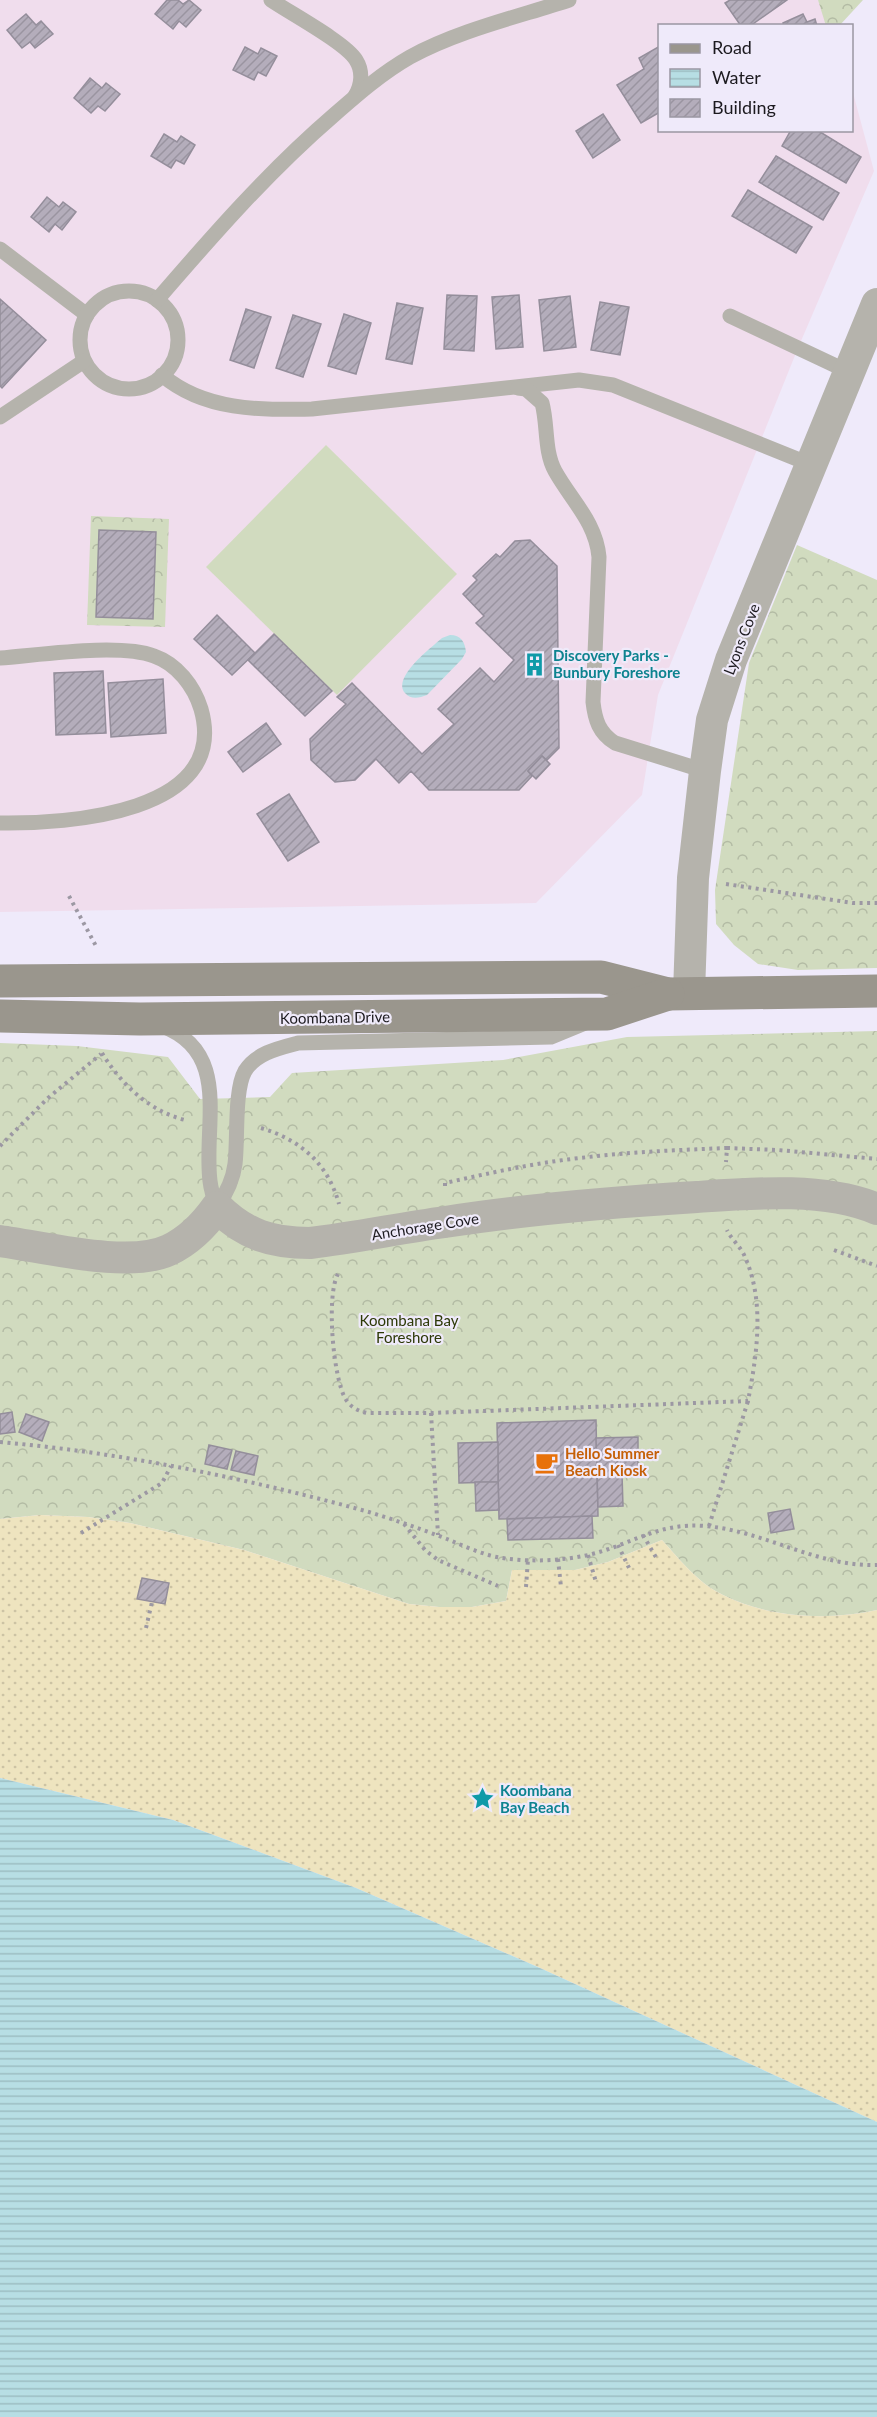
<svg xmlns="http://www.w3.org/2000/svg" width="877" height="2417" font-family="Lato,sans-serif">
	<style>
		.commercial { fill: #f0dded }
		.forest { fill: url(#forest-crowns) }
		.sand { fill: url(#sand-dots) }
		.pitch { fill: #d1dbbf }
		.water { fill: url(#water-rules) }
		.building { fill: url(#building-hatch); stroke: #948e9b; stroke-width: 1.5 }
		.lines { fill: none; stroke-linecap: round; stroke-linejoin: round }
		.path { stroke: #9c98a3; stroke-width: 4; stroke-dasharray: 3 4.5; stroke-linecap: butt }
		.service { stroke: #b5b3ac; stroke-width: 15 }
		.minor { stroke: #b5b3ac; stroke-width: 32 }
		.secondary { stroke: #9a968d; stroke-width: 33 }
		.labels { text-anchor: middle; dominant-baseline: central; stroke-width: 4.5; stroke-linejoin: round; paint-order: stroke }
		.street-label { font-size: 15px; fill: #1c1a1f; stroke: #efeafa }
		.culture-label { font-size: 15px; font-weight: bold; fill: #0d838f; stroke: #efeafa; text-anchor: start }
		.park-label { font-size: 15px; fill: #2d3907; stroke: #efeafa }
		.food-label { font-size: 15px; font-weight: bold; fill: #c56008; stroke: #efeafa; text-anchor: start }
	</style>
	<defs>
		<pattern id="forest-crowns" width="20" height="18" patternUnits="userSpaceOnUse" patternTransform="scale(1.5)"><rect width="20" height="18" fill="#d1dbbf"/><path d="M2 6a3 3 0 1 1 6 0M12 15a3 3 0 1 1 6 0" fill="none" stroke="#b3bba4"/></pattern>
		<pattern id="sand-dots" width="8" height="8" patternUnits="userSpaceOnUse" patternTransform="scale(1.5)"><rect width="8" height="8" fill="#eee4bf"/><path d="M2 2h.1M6 6h.1" fill="none" stroke="#ccc3a4" stroke-width="1.8" stroke-linecap="round"/></pattern>
		<pattern id="water-rules" width="6" height="5" patternUnits="userSpaceOnUse" patternTransform="scale(1.5)"><rect width="6" height="5" fill="#b7dee4"/><path d="M0 2.5h6" fill="none" stroke="#9dbec3"/></pattern>
		<pattern id="building-hatch" width="6" height="6" patternUnits="userSpaceOnUse" patternTransform="scale(1.5)"><rect width="6" height="6" fill="#b4adbb"/><path d="M-1 1l2-2M0 6l6-6M5 7l2-2" fill="none" stroke="#9a94a0"/></pattern>
	</defs>
	<rect width="100%" height="100%" fill="#efeafa"/>
	<polygon class="commercial" points="0,0 818,0 831,25 660,26 660,130 852,130 852,89 874,171 798,348 658,695 642,795 536,903 0,912"/>
	<g class="forest">
		<polygon points="818,0 863,0 840,25 826,26"/>
		<polygon points="91,516 169,519 165,627 87,625"/>
		<polygon points="797,545 877,580 877,968 798,970 758,964 734,945 716,924 715,890 749,663"/>
		<path d="M877,1031V1610C828,1621 769,1618 723,1595C698,1583 680,1560 662,1540L608,1562L575,1570H512L506,1601L472,1607H439L409,1604L244,1550L130,1523L88,1517L40,1515L0,1519V1043L77,1046L168,1057L200,1099L270,1097L292,1073L503,1060L627,1037Z"/>
	</g>
	<path class="sand" d="M40,1515L88,1517L130,1523L244,1550L409,1604L439,1607H472L506,1601L512,1570H575L608,1562L662,1540C680,1560 698,1583 723,1595C769,1618 828,1621 877,1610V2122L540,1968L356,1888L173,1820L0,1778V1519Z"/>
	<polygon class="pitch" points="326,445 457,574 337,695 206,567"/>
	<g class="water">
		<path d="M450,635C461,635 465,642 466,652L462,659L427,695C419,698 411,700 405,693C392,677 431,648 442,638Z"/>
		<polygon points="0,1778 173,1820 356,1888 540,1968 877,2122 877,2417 0,2417"/>
	</g>
	<g class="building">
		<polygon points="167,0 178,0 183,4 189,0 201,10 186,27 179,21 173,29 155,14"/>
		<polygon points="730,0 787,0 750,26 741,26 725,3"/>
		<polygon points="26,14 36,25 41,21 53,34 35,48 30,42 22,48 7,30"/>
		<polygon points="803,14 807,22 815,19 817,26 784,26 783,23"/>
		<polygon points="660,46 660,112 641,123 617,85 644,69 639,58"/>
		<polygon points="245,47 258,54 261,48 277,56 266,76 258,72 254,80 233,70"/>
		<polygon points="90,78 102,88 106,83 120,94 105,111 98,106 91,113 74,98"/>
		<polygon points="603,114 620,140 593,158 576,131"/>
		<polygon points="791,130 817,130 861,157 846,183 782,146"/>
		<polygon points="164,134 177,142 181,136 195,145 184,164 176,160 171,168 151,156"/>
		<polygon points="776,156 839,193 823,220 759,182"/>
		<polygon points="748,190 812,227 796,253 732,216"/>
		<polygon points="47,197 59,207 63,202 76,212 62,230 55,224 49,232 31,217"/>
		<polygon points="447,295 477,296 474,351 444,349"/>
		<polygon points="519,295 523,347 496,349 492,297"/>
		<polygon points="570,296 576,347 544,351 539,300"/>
		<polygon points="0,299 46,340 2,388 0,386"/>
		<polygon points="600,302 629,307 620,355 591,350"/>
		<polygon points="397,303 423,308 412,364 386,359"/>
		<polygon points="246,309 271,317 254,368 230,360"/>
		<polygon points="344,314 371,323 356,374 328,366"/>
		<polygon points="293,315 321,324 303,377 276,368"/>
		<polygon points="99,530 156,532 153,619 96,617"/>
		<polygon points="530,540 557,566 559,748 547,760 542,756 528,771 532,776 519,790 429,790 411,771 399,783 376,759 355,780 335,782 311,760 310,739 346,704 337,697 352,683 422,754 454,724 438,709 480,668 494,682 514,660 476,623 484,616 463,594 477,580 473,576 496,554 500,557 515,541"/>
		<polygon points="217,615 255,653 232,675 194,639"/>
		<polygon points="274,634 332,691 305,716 248,660"/>
		<polygon points="103,671 106,733 56,735 54,673"/>
		<polygon points="163,679 166,733 111,737 108,683"/>
		<polygon points="266,723 281,744 243,772 228,752"/>
		<polygon points="542,756 550,764 536,779 528,771"/>
		<polygon points="289,794 319,842 288,861 257,814"/>
		<polygon points="12,1412 15,1432 0,1434 0,1414"/>
		<polygon points="26,1414 49,1422 42,1441 19,1432"/>
		<polygon points="596,1420 598,1516 499,1519 497,1423"/>
		<polygon points="638,1437 638,1474 622,1474 623,1506 598,1507 596,1438"/>
		<polygon points="498,1442 498,1482 459,1483 458,1443"/>
		<polygon points="209,1445 232,1450 227,1469 205,1464"/>
		<polygon points="236,1451 258,1456 254,1475 231,1470"/>
		<polygon points="475,1482 498,1482 499,1510 476,1511"/>
		<polygon points="790,1509 794,1529 771,1533 768,1513"/>
		<polygon points="592,1516 593,1538 508,1540 507,1519"/>
		<polygon points="142,1578 169,1583 165,1604 137,1599"/>
	</g>
	<g class="lines">
		<g class="path">
			<polyline points="726,884 853,903 877,903"/>
			<polyline points="69,896 96,946"/>
			<path d="M102,1053C121,1084 149,1111 185,1120"/>
			<path d="M261,1128C301,1140 328,1164 339,1204"/>
			<polyline points="0,1146 48,1098 101,1054"/>
			<polyline points="727,1148 778,1150 877,1159"/>
			<path d="M445,1186V1183C490,1173 534,1163 580,1158C629,1152 678,1150 727,1148L726,1162"/>
			<polyline points="834,1250 877,1266"/>
			<path d="M338,1274C326,1295 333,1376 345,1398C350,1407 358,1411 367,1413H431L748,1401C757,1354 765,1302 745,1257C741,1247 731,1239 727,1230"/>
			<polyline points="431,1413 438,1535"/>
			<path d="M0,1442C125,1453 249,1479 369,1512C395,1520 421,1529 447,1539C464,1546 483,1555 502,1558C530,1562 561,1561 588,1555C631,1545 658,1522 705,1526C765,1531 817,1567 877,1565"/>
			<polyline points="404,1524 425,1550 438,1560 498,1586"/>
			<polyline points="709,1526 748,1401"/>
			<polyline points="81,1533 162,1483 171,1466"/>
			<polyline points="643,1535 657,1559"/>
			<polyline points="618,1545 630,1570"/>
			<polyline points="588,1555 596,1582"/>
			<polyline points="558,1559 561,1587"/>
			<polyline points="526,1587 528,1559"/>
			<polyline points="146,1628 152,1602"/>
		</g>
		<g class="service">
			<path d="M271,0C290,13 346,43 356,60C363,71 362,85 355,96"/>
			<polyline points="0,249 87,315"/>
			<circle cx="129" cy="340" r="49"/>
			<path d="M157,300C213,235 269,171 334,115C358,94 382,73 410,57C457,31 517,17 569,0"/>
			<polyline points="730,316 849,372"/>
			<path d="M162,375C204,411 260,410 312,409L579,380L613,385L812,465"/>
			<path d="M518,388L526,389L542,403C548,425 544,451 555,471C571,500 596,522 599,557L593,702C595,720 599,733 615,743L705,771"/>
			<polyline points="0,417 84,361"/>
			<path d="M0,658C40,655 119,643 154,656C177,664 194,686 201,709C231,814 66,824 0,823"/>
			<path d="M162,1026C232,1052 203,1125 210,1181C211,1190 214,1199 217,1207"/>
			<path d="M217,1207C226,1194 233,1180 235,1164C238,1141 234,1090 245,1071C256,1053 279,1048 298,1043L551,1037L585,1023"/>
		</g>
		<g class="minor">
			<polyline points="689,993 693,878 705,771 712,720 731,660 877,304"/>
			<path d="M0,1241C45,1247 129,1269 169,1250C188,1241 205,1224 217,1207C245,1235 272,1243 310,1243C355,1238 400,1228 445,1222C529,1209 613,1202 697,1197C753,1193 825,1187 877,1209"/>
		</g>
		<g class="secondary">
			<polyline points="0,981 601,977 668,994 877,991"/>
			<polyline points="0,1016 140,1019 607,1014 668,994"/>
		</g>
	</g>
	<defs>
		<symbol id="building-bare" viewBox="-9 -9 18 18"><path d="M-4-6H4V6H1V3H-1V6H-4ZM-2.5-4.3h1.7v1.8h-1.7ZM.8-4.3h1.7v1.8H.8ZM-2.5-1h1.7V.8h-1.7ZM.8-1h1.7V.8H.8Z" fill="#0f9aa8" stroke="#efeafa" stroke-width="2.5" paint-order="stroke"/></symbol>
		<symbol id="cafe-bare" viewBox="-9 -9 18 18"><path d="M-5.5-4.5H6V0H3Q3 3.5 0 3.5H-2.5Q-5.5 3.5-5.5 0ZM3-3.2v2h1.7v-2ZM-6 4.5H4V6H-6Z" fill="#e8710a" stroke="#efeafa" stroke-width="2.5" paint-order="stroke"/></symbol>
		<symbol id="sight-bare" viewBox="-9 -9 18 18"><path d="M0-6L1.8-2.2L6-1.7L2.9 1.2L3.7 5.4L0 3.3L-3.7 5.4L-2.9 1.2L-6-1.7L-1.8-2.2Z" fill="#0f9aa8" stroke="#efeafa" stroke-width="2.5" paint-order="stroke"/></symbol>
	</defs>
	<g fill-rule="evenodd">
		<use href="#building-bare" x="518" y="648" width="33" height="33"/>
		<use href="#cafe-bare" x="530" y="1446" width="33" height="33"/>
		<use href="#sight-bare" x="466" y="1782" width="33" height="33"/>
	</g>
	<g class="labels">
		<g class="street-label">
			<text transform="translate(741 639) rotate(-69)">Lyons Cove</text>
			<text transform="translate(335 1017) rotate(-1)">Koombana Drive</text>
			<text transform="translate(425 1226) rotate(-9)">Anchorage Cove</text>
		</g>
		<g class="culture-label">
			<text x="553" y="655">Discovery Parks -<tspan x="553" dy="17">Bunbury Foreshore</tspan></text>
			<text x="500" y="1790">Koombana<tspan x="500" dy="17">Bay Beach</tspan></text>
		</g>
		<g class="park-label">
			<text x="409" y="1320">Koombana Bay<tspan x="409" dy="17">Foreshore</tspan></text>
		</g>
		<g class="food-label">
			<text x="565" y="1453">Hello Summer<tspan x="565" dy="17">Beach Kiosk</tspan></text>
		</g>
	</g>
	<rect x="658" y="24" width="195" height="108" fill="#efeafa" stroke="#9b97a2" stroke-width="1.5"/>
	<rect x="670" y="44" width="30" height="9" fill="#9a968d" stroke="#9b97a2" stroke-width="1.5"/>
	<text x="712" y="54" font-size="18" fill="#1c1a1f">Road</text>
	<rect x="670" y="69" width="30" height="18" fill="url(#water-rules)" stroke="#9b97a2" stroke-width="1.5"/>
	<text x="712" y="84" font-size="18" fill="#1c1a1f">Water</text>
	<rect x="670" y="99" width="30" height="18" fill="url(#building-hatch)" stroke="#9b97a2" stroke-width="1.5"/>
	<text x="712" y="114" font-size="18" fill="#1c1a1f">Building</text>
</svg>
